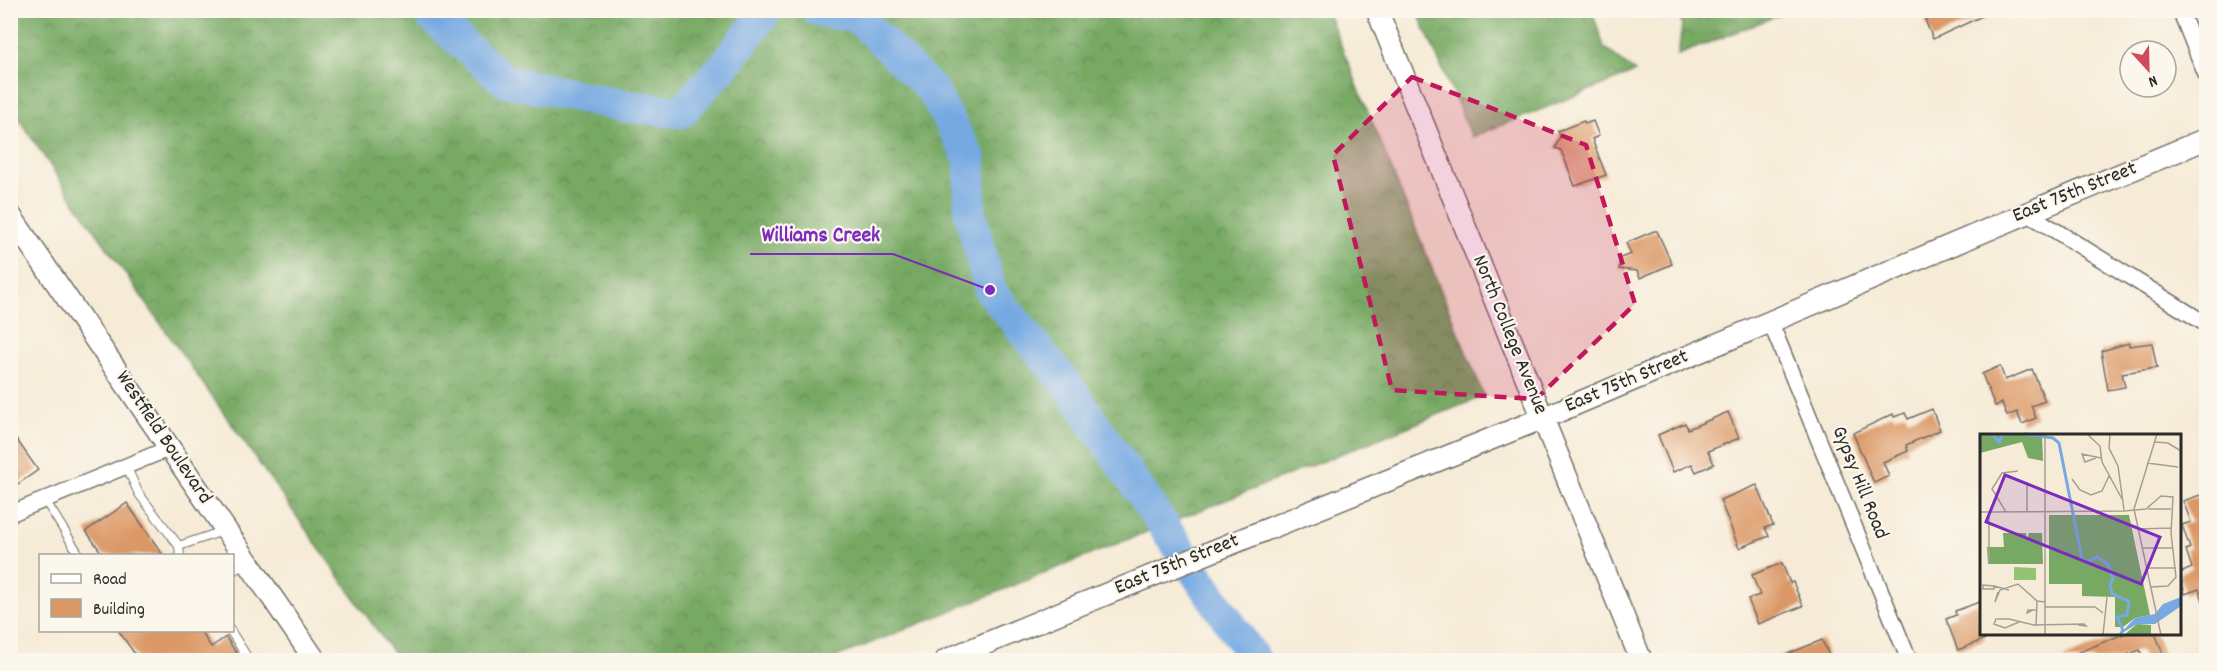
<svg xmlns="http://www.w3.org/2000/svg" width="2217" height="671" font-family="Dekko,sans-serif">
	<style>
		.forest { fill: url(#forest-crowns); stroke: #516a48; stroke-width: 1.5 }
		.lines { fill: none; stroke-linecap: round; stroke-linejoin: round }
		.river { stroke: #76a9e2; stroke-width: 32 }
		.building { fill: #db9765 }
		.lane-casing { stroke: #726e67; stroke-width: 10 }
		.street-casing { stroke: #726e67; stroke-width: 18 }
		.secondary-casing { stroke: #726e67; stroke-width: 24 }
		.lane { stroke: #fff; stroke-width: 8 }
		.street { stroke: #fff; stroke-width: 15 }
		.secondary { stroke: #fff; stroke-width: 21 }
		.marked { fill: #c2185b; fill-opacity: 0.2; stroke: #c2185b; stroke-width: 4.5; stroke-dasharray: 12 8; stroke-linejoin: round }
		.labels { text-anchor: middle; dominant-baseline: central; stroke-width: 4.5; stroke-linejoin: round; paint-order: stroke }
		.street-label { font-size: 21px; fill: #2b2b2b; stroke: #fbf7ec }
		.inset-river { fill: none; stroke: #76a9e2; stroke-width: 3 }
		.inset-road { fill: none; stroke: #a59e92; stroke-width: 1.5 }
		.view { fill: #7b2cbf; fill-opacity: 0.15; stroke: #7b2cbf; stroke-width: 3 }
		.inset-edge { fill: none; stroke: #2b2b2b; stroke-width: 3 }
		.leader { fill: none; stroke: #7b2cbf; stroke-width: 2 }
		.callout-dot { fill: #7b2cbf; stroke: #fbf7ec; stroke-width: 2 }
		.callout-label { font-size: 22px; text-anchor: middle; font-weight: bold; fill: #7b2cbf; stroke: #fbf7ec; stroke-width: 4.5; stroke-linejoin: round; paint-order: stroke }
	</style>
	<defs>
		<pattern id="forest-crowns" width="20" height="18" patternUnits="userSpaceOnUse" patternTransform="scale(1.5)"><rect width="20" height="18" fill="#77a964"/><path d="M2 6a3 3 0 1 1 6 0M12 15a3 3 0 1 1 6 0" fill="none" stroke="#628a53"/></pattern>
	</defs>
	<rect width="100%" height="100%" fill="#fbf7ec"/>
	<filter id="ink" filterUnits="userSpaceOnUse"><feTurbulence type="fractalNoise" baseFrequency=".0167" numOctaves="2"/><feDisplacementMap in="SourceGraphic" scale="12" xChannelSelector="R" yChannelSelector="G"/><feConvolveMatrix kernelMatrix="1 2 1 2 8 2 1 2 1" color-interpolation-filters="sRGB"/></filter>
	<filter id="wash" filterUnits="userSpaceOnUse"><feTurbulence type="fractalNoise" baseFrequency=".008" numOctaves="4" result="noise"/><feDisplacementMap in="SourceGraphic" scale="24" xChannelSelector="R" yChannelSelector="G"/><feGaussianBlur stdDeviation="1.35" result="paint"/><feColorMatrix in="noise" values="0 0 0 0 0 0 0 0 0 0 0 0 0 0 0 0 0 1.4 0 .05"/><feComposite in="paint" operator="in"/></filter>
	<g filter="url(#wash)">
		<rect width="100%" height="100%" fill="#f6ebd7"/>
		<g class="forest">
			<polygon points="10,11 1327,11 1484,396 829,660 398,660 72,198 11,107"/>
			<polygon points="1417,11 1592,11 1604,47 1635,72 1472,137"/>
			<polygon points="1678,11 1678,10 1789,11 1678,55 1682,25"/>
		</g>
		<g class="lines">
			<g class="river">
				<polyline points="427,10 432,17 505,81 625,106 681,112 726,63 767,10"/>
				<polyline points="817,10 858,18 932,90 970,159 970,213 990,290 1071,390 1255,660"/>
			</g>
		</g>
		<g id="blocks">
			<g class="building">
				<polygon points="1947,10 1995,10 1933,39 1925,20"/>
				<polygon points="1584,121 1585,124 1593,121 1599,136 1592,139 1606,175 1575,186 1561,150 1555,148 1560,136 1558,131"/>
				<polygon points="1654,231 1657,231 1672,264 1640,278 1637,271 1619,269 1620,258 1631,254 1626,243"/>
				<polygon points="2129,343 2129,346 2152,343 2157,368 2122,373 2125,387 2108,390 2101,351"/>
				<polygon points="2000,366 2005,380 2032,369 2045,401 2031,406 2036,418 2022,424 2017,412 2007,416 2002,403 1995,406 1982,374"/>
				<polygon points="1932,409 1940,430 1906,445 1908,451 1883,462 1889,476 1874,483 1853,433 1893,414 1894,417 1905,413 1908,419"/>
				<polygon points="1728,412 1739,438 1708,451 1714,464 1696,472 1692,464 1673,472 1658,435 1685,423 1688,429"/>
				<polygon points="10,430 38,470 18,484 10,473"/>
				<polygon points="1757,485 1773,525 1765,528 1769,536 1739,548 1720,500"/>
				<polygon points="2206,493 2206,603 2204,604 2199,589 2185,594 2180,573 2192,568 2186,550 2190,548 2182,525 2191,522 2183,501"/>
				<polygon points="127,503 163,555 103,555 86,531"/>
				<polygon points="1782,563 1790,583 1793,582 1803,606 1758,624 1748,599 1760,595 1752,575"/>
				<polygon points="1982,601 1982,633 1985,639 1958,650 1946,619 1956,615 1955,611"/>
				<polygon points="118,630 200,630 211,647 226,637 241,660 139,660"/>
				<polygon points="2126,633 2155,633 2164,656 2151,660 2144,660 2140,650 2114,660 2060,660"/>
				<polygon points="1822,640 1831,660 1773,660"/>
			</g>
		</g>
	</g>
	<g filter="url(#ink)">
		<use href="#blocks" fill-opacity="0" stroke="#726e67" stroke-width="1.5"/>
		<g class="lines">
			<defs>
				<g id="lane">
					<polyline points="126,466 139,494 179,546 223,531"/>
					<polyline points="45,500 80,556"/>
					<polyline points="179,546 180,556"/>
					<polyline points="232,571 247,564"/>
					<polyline points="230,630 249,660"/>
				</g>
				<g id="street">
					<polyline points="2180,10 2206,75"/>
					<polyline points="2027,213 2206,324"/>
					<polyline points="1770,321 1909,660"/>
					<polyline points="10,514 170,448"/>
				</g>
				<g id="secondary">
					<polyline points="1377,10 1641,660"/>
					<polyline points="10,215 315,660"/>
					<polyline points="946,660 1062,612 1543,418 2006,222 2206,139"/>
				</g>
			</defs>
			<use href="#lane" class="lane-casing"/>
			<use href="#street" class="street-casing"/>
			<use href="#secondary" class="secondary-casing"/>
			<use href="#lane" class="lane"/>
			<use href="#street" class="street"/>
			<use href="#secondary" class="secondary"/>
		</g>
	</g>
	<path class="marked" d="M1412,77L1586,145L1635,304L1536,399L1392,390L1333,155Z"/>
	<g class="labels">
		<g class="street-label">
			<text transform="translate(2075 193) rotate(-22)">East 75th Street</text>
			<text transform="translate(1509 335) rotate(68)">North College Avenue</text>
			<text transform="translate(1627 382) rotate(-23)">East 75th Street</text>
			<text transform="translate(163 438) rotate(56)">Westfield Boulevard</text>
			<text transform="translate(1859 483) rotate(68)">Gypsy Hill Road</text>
			<text transform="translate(1177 565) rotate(-22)">East 75th Street</text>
		</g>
	</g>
	<g transform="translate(1980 434)">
		<rect width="201" height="201" fill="#f6ebd7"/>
		<path d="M34,133L56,134V146H34Z" fill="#94c372"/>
		<path d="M0,0H62L63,27L48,24L42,8L0,19ZM69,81H149L170,181L155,184L143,193H135V163L102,162V150H69ZM23,99H46L47,106L49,99H62L63,130H8L7,113H24ZM157,190L171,191V201H144Z" fill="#77a964"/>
		<path d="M201,163V172L175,190H157L139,201L155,184L175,180L183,170Z" fill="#76a9e2"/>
		<path class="inset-river" d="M12,0L19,8L23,0M44,0L73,4L79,9L102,125L107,128L117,123L128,130L133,145L130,150L132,160L149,167L147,181L137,183L143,196L140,201"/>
		<path class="inset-road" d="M65,0V201M107,0L120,12L122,28L142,65M130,0L129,14L138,32L144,76M177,0L154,75L181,201M174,8L188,9L201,17M116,24L105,28L102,20L121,24M167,29L198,33M92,45L100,56L111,61L122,57L129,42M47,48V78M168,75H191M144,77L166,75L181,62L193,63L191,99L196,143L188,152L171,153M0,78L145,77M9,78V130M26,78L12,55L22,39L38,37M158,95L191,94M162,114H192M166,134H196M14,152V155H3V151L14,152L29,156M18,158L15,168L20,156L38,150L57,167L65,168M65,173H115L123,179M53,176L47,179L48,176H57M39,188L25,194L14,190L16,185H29L54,191L104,190L106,192L98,191M56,192L57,167M123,201L127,163"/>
		<path class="view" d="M25,41L180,103L161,150L6,88Z"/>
		<rect width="201" height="201" class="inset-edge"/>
	</g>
	<path class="leader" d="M990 290L893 254H750"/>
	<circle class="callout-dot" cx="990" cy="290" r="6"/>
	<g class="callout-label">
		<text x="821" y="241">Williams Creek</text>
	</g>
	<rect width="2217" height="671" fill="none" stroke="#fbf7ec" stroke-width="36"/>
	<rect x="39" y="554" width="195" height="78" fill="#fbf7ec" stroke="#a8a59f" stroke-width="1.5"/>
	<rect x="51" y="574" width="30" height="9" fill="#ffffff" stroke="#a8a59f" stroke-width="1.5"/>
	<text x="93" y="584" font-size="18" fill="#2b2b2b">Road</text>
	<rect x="51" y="599" width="30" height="18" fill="#db9765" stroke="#a8a59f" stroke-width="1.5"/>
	<text x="93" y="614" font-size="18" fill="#2b2b2b">Building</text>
	<g transform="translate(2148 69) rotate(158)"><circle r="28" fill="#fbf7ec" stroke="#a8a59f" stroke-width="1.5"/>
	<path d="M0-4.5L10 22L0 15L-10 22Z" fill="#d1495b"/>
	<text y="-9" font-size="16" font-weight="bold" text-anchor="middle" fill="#2b2b2b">N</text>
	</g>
</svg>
